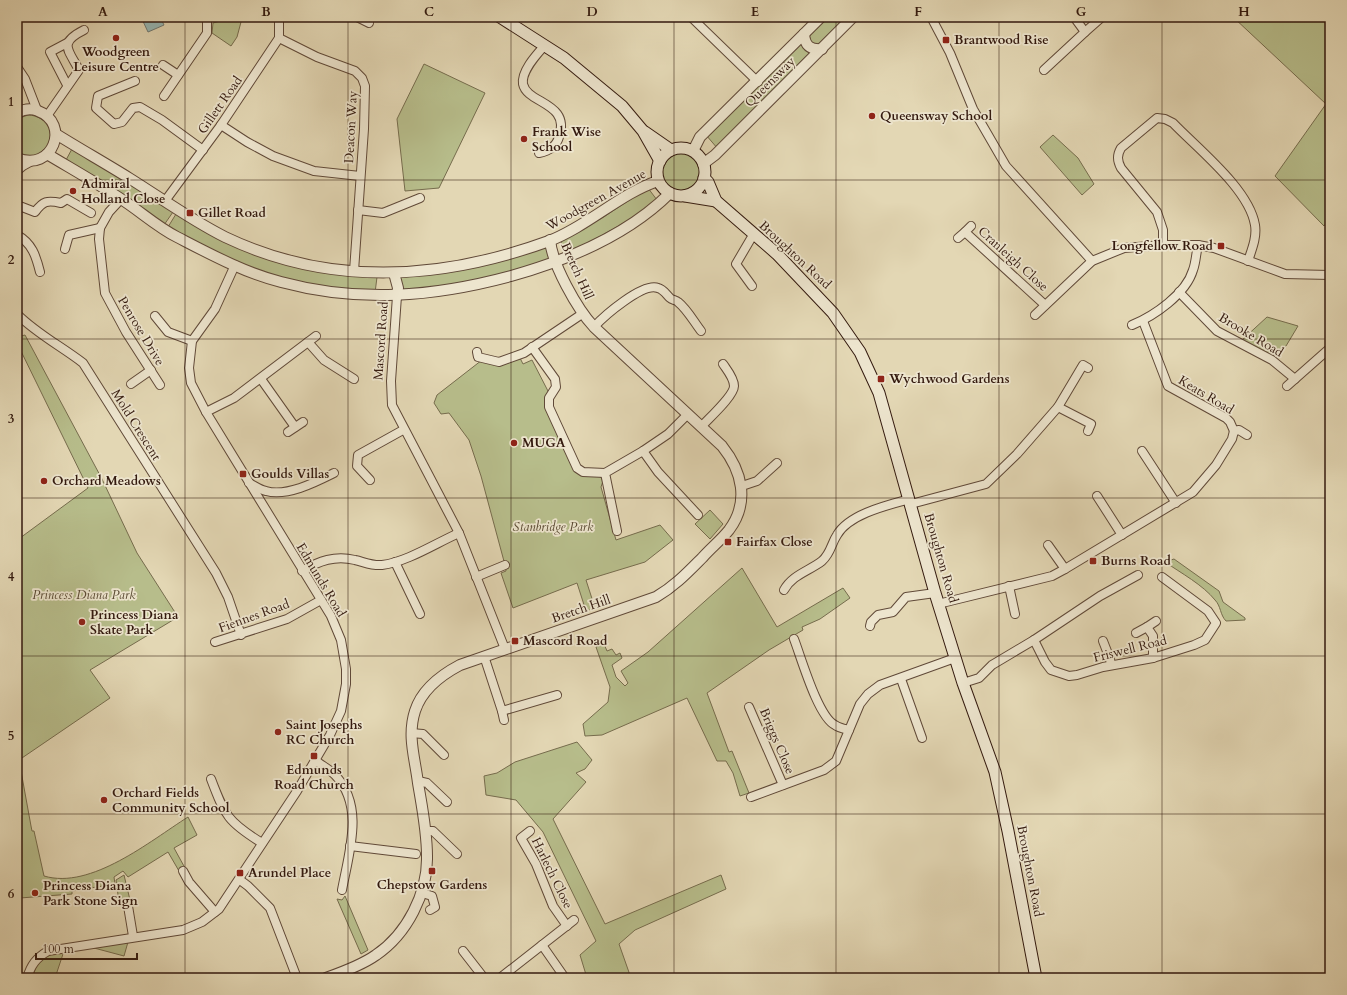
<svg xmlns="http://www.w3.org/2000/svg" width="1347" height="995" font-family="Cardo,serif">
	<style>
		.green { fill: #b7bd8b; stroke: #766c4d }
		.water { fill: #97b8b5; stroke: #6f7973 }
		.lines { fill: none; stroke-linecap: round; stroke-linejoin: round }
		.minor-casing { stroke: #604938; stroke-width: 10 }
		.tertiary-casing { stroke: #604938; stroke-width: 12 }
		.secondary-casing { stroke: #341a0f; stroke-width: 13 }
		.minor { stroke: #ede5ce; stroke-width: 8 }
		.tertiary { stroke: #ede5ce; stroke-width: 10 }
		.secondary { stroke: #ede5ce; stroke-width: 11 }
		.grid { fill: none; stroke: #341a0f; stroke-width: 1; stroke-opacity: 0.55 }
		.poi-dot { fill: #8f2418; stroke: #ede5ce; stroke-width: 1.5 }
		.labels { text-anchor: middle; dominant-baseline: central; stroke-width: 3.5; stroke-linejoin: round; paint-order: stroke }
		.poi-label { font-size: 13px; font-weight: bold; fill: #341a0f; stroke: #ede5ce; text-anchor: start }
		.street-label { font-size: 13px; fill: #341a0f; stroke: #ede5ce }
		.park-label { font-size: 13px; font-style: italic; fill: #5b4b34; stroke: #ede5ce }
		.neatline { fill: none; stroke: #341a0f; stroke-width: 1.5 }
		.grid-label { font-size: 13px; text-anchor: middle; font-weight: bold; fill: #341a0f }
	</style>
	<rect width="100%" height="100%" fill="#e3d7b4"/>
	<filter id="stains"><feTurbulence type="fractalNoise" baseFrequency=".005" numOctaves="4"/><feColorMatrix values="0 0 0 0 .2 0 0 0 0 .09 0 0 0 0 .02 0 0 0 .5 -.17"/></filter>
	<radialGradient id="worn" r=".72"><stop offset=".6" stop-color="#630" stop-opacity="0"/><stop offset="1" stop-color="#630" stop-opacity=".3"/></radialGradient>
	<g class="green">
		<polygon points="234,17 239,18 241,22 237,37 231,46 212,33 213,23"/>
		<polygon points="826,17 850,17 821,46 812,46 809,35"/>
		<polygon points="1233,17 1330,17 1330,217 1324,226 1275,176 1326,104"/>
		<polygon points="803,40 814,53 798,68 794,65 781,62"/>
		<polygon points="424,64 485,93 439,188 405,191 397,119"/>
		<polygon points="777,66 793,68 795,72 718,149 706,135"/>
		<path d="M28,115C47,115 61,138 45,152C42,154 36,156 33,157L17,153V119Z"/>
		<polygon points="1053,135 1078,158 1094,184 1082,195 1040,147"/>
		<polygon points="73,147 173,212 164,225 66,160"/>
		<circle cx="681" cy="172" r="21"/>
		<path d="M648,188L657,200C629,222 598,238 565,254L560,239L602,218Z"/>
		<path d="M176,214L224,240L377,277L375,293C328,289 277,282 233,262C211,251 189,239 168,227Z"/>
		<polygon points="547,244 552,259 507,275 400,293 399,278 448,271"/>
		<polygon points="1267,317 1298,326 1286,346 1273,357 1242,340"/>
		<path d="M25,335L102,479L137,553L178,617L90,670L110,698L19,760L31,826L32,831H34L44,876C91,890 150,841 188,817L197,835L174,848L185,868L183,871H179L168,852L128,877L123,871L114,877L115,884L72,891V894L20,898L17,888V537L20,538L88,488L17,343V337Z"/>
		<polygon points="520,358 523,364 532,360 549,393 547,398 575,469 601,477 603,481 601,487 616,540 660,525 673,540 645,562 586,580 595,608 586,611 577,583 513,608 501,573 506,571 505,565 481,476 469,440 449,413 441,414 434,403 437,395 482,360 497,365 508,363"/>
		<polygon points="710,510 723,524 710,539 695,524"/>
		<path d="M1174,559L1219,591L1223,602L1245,618V620L1226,621C1220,615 1221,606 1215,600C1203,585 1181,573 1165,562Z"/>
		<polygon points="742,568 777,627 843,588 850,598 820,619 802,627 803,630 769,650 707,693 729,752 732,751 749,793 740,796 733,773 726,761 717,761 687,698 602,735 585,736 583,724 608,702 610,687 596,647 604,644 607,651 612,649 616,655 620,653 622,658 612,665 616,677 625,686 628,683 621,671 648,652"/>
		<polygon points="577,742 592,760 585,769 576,773 586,782 553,819 605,924 721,875 726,889 635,930 619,944 631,978 587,978 580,955 596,941 543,832 516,800 486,795 484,776 497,773 515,762"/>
		<polygon points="124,875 130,900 119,902 116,880"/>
		<polygon points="345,896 368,950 361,954 337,899 342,900"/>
		<polygon points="128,942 124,956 94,948"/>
		<path d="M64,951L55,978L42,977L34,978C33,960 49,954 64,951Z"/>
	</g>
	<polygon class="water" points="141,17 160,17 164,25 148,32"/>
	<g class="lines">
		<defs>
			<g id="minor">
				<polyline points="357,17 369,23"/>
				<polyline points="691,17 758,82"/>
				<polyline points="931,17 950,53 973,109 1006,166 1092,261"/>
				<polyline points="1085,32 1102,17"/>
				<polyline points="279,38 317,57 355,71 362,78 365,86 364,129 354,271"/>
				<polyline points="67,43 50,52 67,85"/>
				<polyline points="163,65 178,75"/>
				<polyline points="17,67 25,79 37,110"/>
				<polyline points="1044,70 1085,32 1074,17"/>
				<polyline points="135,81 98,96 96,108 114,124 122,122 133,108 140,107 162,120 203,150"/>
				<polyline points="164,96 207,33 207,17"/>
				<path d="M47,116L79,70C68,49 58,43 84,30"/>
				<polyline points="221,125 247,142 273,156 314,171 360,176"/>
				<path d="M539,153C549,151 556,147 559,137C571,102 527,104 523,84C521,71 537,54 545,45"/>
				<polyline points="17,171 23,166 32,161"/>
				<polyline points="121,199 109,212 100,228 99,239 105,293 126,332 160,385"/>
				<polyline points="165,201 221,125 279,38 279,17"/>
				<path d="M17,205L35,212C43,201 47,200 61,203L67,199L91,213"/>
				<polyline points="358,210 383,213 420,198"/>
				<polyline points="971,226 965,232 1045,305"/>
				<path d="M17,235C32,243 36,256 40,272"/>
				<polyline points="958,238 965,232"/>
				<path d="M1163,245V230L1157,212L1121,168C1117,160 1117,155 1121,148L1157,118L1165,119L1173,123C1198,149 1249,189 1255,225C1257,237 1252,249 1248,261"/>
				<polyline points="65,249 69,235 100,228"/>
				<polyline points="752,286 736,264 753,235"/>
				<polyline points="1179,292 1217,331 1272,360 1295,379"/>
				<polyline points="397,296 391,381 392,405 459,533 505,649"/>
				<path d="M17,314C37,334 61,346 83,363L216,573L228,597L241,635"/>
				<polyline points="1035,315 1092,261 1124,248 1163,245 1198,245 1214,248 1285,274 1330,275"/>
				<polyline points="155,316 168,332 192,341"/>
				<polyline points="1143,321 1168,386 1226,418 1230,422 1234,431 1239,430 1247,435"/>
				<path d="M1132,325C1154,316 1186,294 1193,270C1196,262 1196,253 1198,245"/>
				<path d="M594,327C604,316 643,282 658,288C663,289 666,294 670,298C672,300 676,300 678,302C687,309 694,322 701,331"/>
				<polyline points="308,342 324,360 354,379"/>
				<polyline points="532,347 555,379 556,387 549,398 549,407 577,468 583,472 605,473"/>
				<polyline points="477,352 478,357 499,362 524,353 582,314"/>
				<polyline points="261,379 295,427"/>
				<polyline points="131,384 151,370"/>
				<polyline points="1287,386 1330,348"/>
				<polyline points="1058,407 1091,424 1088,431"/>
				<polyline points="206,412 234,398 316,336"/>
				<path d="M701,427C708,419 734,396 734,386C734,378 727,370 723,364"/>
				<polyline points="288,432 303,422"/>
				<polyline points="643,451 658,472 698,515"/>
				<polyline points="1142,451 1176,503"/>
				<polyline points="370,480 357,466 358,455 403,430"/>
				<path d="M249,483C255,486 260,490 266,491C287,497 316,482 334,473"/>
				<polyline points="742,486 757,481 777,463"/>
				<polyline points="1097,496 1122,535"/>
				<polyline points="911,504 986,484 1017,454 1058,407 1083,365 1088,368"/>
				<polyline points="617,531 605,473 643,451 668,434 687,415"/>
				<polyline points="1048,545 1065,569"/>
				<polyline points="395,562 420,614"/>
				<path d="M302,571C319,561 335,555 355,560C364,562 372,566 382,565C407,562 436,543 459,533"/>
				<polyline points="476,577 505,565"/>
				<polyline points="1009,586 1015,614"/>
				<path d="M784,590C792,575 809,571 822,561C831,553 831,544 837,535C849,514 888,505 910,499"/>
				<polyline points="938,604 1052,576 1065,569 1193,492 1216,465 1232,439 1234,431"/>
				<polyline points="870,626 871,622 878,615 893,612 906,597 935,593"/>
				<polyline points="1136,633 1147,627"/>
				<path d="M794,639C801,657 818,717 835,725C839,728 845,729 849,730"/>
				<polyline points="1034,640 1100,596 1138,575"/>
				<polyline points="1103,641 1110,659 1111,665"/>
				<polyline points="215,642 287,619 321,600"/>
				<polyline points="484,656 502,711 557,695"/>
				<polyline points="1153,658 1153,636 1147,627 1156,621"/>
				<polyline points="901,679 922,738"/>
				<polyline points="963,683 979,678 992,665 1034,640 1045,662 1051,670 1069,676 1077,675 1103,667 1153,658 1194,645 1205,640 1216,623 1208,611 1162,577"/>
				<polyline points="749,707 783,785"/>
				<polyline points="502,711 504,720"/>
				<polyline points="411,733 423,734 444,755"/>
				<path d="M315,760C321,765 329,769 335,775C365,806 349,852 342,890"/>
				<path d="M211,779C225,816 228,822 262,843"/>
				<polyline points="418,781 427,783 447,802"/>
				<polyline points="751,797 824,770 836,761 860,704 868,694 880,685 955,658"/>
				<polyline points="425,831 433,831 457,854"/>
				<polyline points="530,831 521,838 536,864 553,906 567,926"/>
				<polyline points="350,846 416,854"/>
				<polyline points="183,871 189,882 215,912"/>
				<polyline points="240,880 248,886 270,908 297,978"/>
				<polyline points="422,893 432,896 435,907 430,910"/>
				<polyline points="128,906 133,936"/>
				<polyline points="542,945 565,978"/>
				<polyline points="463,951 484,978"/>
				<path d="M27,978C31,965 36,958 48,951L183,930L202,922L219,909L297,791L330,735L341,711L346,684V669L341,640L331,616L206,412L191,383L189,368L192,341L215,309L235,265"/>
				<polyline points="500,978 574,920"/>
			</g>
			<g id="tertiary">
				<path d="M804,34C805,46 810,50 822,49"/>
				<path d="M17,113C24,109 31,108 38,111C71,123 53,173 17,158"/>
				<path d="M56,134C80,149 105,163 129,178C161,198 191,220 225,237C330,287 442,280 549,241C588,226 621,193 658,181"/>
				<polyline points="693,151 700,137 821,17"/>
				<path d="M47,154C72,169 97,183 121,199C140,211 157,227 177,237C210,254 245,273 281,282C359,303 433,297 511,276C568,260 627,236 670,193"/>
				<polyline points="703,164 715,155 853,17"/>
				<polyline points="394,273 398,288 397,296"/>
				<path d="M326,978C343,972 362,965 376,955C407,934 428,893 427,856C427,831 422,807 418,783C415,758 407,736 415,711C422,689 441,675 460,665L656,597C675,586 688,572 703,557C711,548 721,540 729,530C750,502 742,471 722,446L594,327C577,309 552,264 550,240"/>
			</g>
			<g id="secondary">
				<polyline points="500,17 564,58 622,106 643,131 660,161"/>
				<polyline points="645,132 671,150"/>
				<circle cx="681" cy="172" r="24"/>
				<polyline points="704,178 708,182 716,201 777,254 833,313 860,352 879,393 935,593 963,683 995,772 1008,831 1036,978"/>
				<polyline points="685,196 716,201"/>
			</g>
		</defs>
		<use href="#minor" class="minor-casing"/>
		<use href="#tertiary" class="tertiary-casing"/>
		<use href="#secondary" class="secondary-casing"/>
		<use href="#minor" class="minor"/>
		<use href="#tertiary" class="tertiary"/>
		<use href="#secondary" class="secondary"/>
	</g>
	<path class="grid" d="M185,17V978M348,17V978M511,17V978M674,17V978M836,17V978M999,17V978M1162,17V978M17,180H1330M17,339H1330M17,498H1330M17,656H1330M17,814H1330"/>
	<g class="poi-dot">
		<circle cx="116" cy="38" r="4"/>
		<rect x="942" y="36" width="8" height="8" rx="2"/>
		<circle cx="872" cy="116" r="4"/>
		<circle cx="524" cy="139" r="4"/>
		<circle cx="73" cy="191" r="4"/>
		<rect x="186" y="209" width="8" height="8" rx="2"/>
		<rect x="1217" y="242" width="8" height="8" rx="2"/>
		<rect x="877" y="375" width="8" height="8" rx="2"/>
		<circle cx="514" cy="443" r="4"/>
		<rect x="239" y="470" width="8" height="8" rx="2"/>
		<circle cx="44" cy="481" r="4"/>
		<rect x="724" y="538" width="8" height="8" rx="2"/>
		<rect x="1089" y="557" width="8" height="8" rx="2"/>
		<circle cx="82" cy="622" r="4"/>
		<rect x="511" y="637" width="8" height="8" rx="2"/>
		<circle cx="278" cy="732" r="4"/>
		<rect x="310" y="752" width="8" height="8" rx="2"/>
		<circle cx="104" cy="800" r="4"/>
		<rect x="428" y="867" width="8" height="8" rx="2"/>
		<rect x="236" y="869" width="8" height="8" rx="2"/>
		<circle cx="35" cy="893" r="4"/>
	</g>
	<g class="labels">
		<g class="poi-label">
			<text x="954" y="40">Brantwood Rise</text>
			<text x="116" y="52" text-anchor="middle">Woodgreen<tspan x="116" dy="15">Leisure Centre</tspan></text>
			<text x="880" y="116">Queensway School</text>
			<text x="532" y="132">Frank Wise<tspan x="532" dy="15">School</tspan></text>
			<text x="81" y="184">Admiral<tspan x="81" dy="15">Holland Close</tspan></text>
			<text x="198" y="213">Gillet Road</text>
			<text x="1213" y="246" text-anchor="end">Longfellow Road</text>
			<text x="889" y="379">Wychwood Gardens</text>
			<text x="522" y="443">MUGA</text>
			<text x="251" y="474">Goulds Villas</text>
			<text x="52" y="481">Orchard Meadows</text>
			<text x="736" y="542">Fairfax Close</text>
			<text x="1101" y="561">Burns Road</text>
			<text x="90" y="615">Princess Diana<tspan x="90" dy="15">Skate Park</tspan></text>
			<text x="523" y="641">Mascord Road</text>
			<text x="286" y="725">Saint Josephs<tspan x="286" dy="15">RC Church</tspan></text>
			<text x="314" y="770" text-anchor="middle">Edmunds<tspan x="314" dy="15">Road Church</tspan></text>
			<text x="112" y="793">Orchard Fields<tspan x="112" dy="15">Community School</tspan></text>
			<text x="248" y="873">Arundel Place</text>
			<text x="432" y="885" text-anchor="middle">Chepstow Gardens</text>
			<text x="43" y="886">Princess Diana<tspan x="43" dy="15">Park Stone Sign</tspan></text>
		</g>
		<g class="street-label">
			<text transform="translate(770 82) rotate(-45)">Queensway</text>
			<text transform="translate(220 105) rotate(-55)">Gillett Road</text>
			<text transform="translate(351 127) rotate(-87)">Deacon Way</text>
			<text transform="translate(596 200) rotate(-29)">Woodgreen Avenue</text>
			<text transform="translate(795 255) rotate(43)">Broughton Road</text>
			<text transform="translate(1013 259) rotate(42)">Cranleigh Close</text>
			<text transform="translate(577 271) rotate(66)">Bretch Hill</text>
			<text transform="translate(141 331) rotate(59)">Penrose Drive</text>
			<text transform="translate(1251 335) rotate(31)">Brooke Road</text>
			<text transform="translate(381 341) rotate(-86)">Mascord Road</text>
			<text transform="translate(1206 395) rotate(31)">Keats Road</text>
			<text transform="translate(136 425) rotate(58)">Mold Crescent</text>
			<text transform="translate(941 558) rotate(74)">Broughton Road</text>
			<text transform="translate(321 580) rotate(59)">Edmunds Road</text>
			<text transform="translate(581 609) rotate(-19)">Bretch Hill</text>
			<text transform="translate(254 616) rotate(-20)">Fiennes Road</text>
			<text transform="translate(1130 649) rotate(-14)">Friswell Road</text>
			<text transform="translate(777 741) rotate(67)">Briggs Close</text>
			<text transform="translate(1030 871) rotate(79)">Broughton Road</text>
			<text transform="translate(552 873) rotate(64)">Harlech Close</text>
		</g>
		<g class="park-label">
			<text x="553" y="527">Stanbridge Park</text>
			<text x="84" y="595">Princess Diana Park</text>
		</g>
	</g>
	<rect width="1347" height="995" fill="none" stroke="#e3d7b4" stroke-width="44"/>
	<path d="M36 953v6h101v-6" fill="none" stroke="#341a0f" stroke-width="2"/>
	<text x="42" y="953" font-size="12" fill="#341a0f" stroke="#ede5ce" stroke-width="3" paint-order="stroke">100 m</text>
	<rect x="22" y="22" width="1303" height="951" class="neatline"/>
	<g class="grid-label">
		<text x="103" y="16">A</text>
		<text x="266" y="16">B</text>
		<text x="429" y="16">C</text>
		<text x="592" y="16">D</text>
		<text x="755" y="16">E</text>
		<text x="918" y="16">F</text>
		<text x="1081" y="16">G</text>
		<text x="1244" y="16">H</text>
		<text x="11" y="106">1</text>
		<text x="11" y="264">2</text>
		<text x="11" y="423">3</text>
		<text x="11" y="581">4</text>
		<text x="11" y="740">5</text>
		<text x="11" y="898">6</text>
	</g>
	<rect width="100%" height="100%" filter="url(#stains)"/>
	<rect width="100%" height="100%" fill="url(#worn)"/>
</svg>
